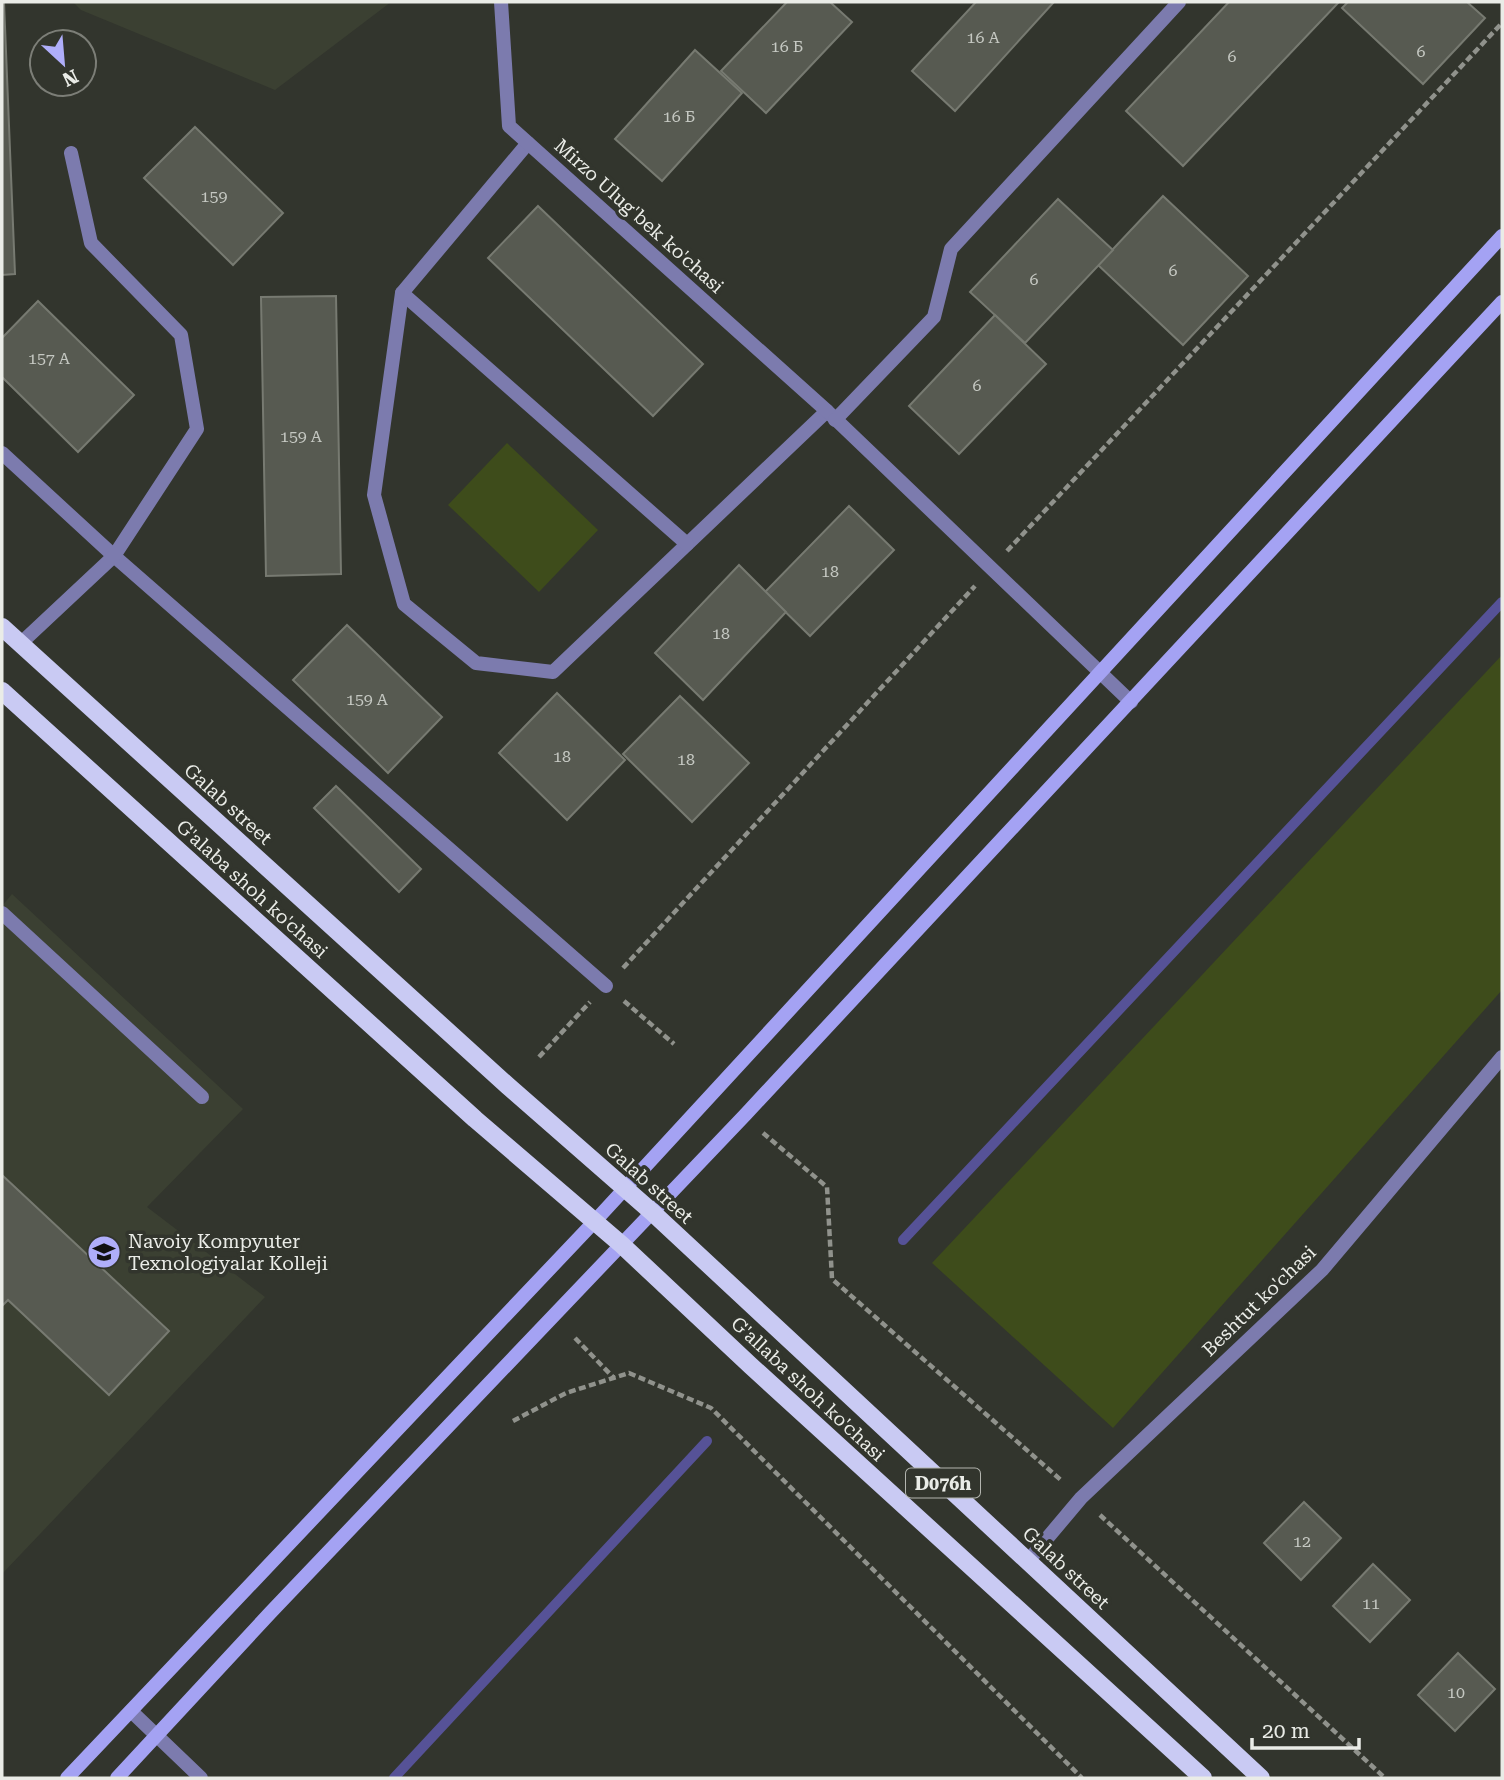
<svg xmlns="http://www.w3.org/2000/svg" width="1504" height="1780" font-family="'Roboto Serif',serif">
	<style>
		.built { fill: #3b4032 }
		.green { fill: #3e4c1b }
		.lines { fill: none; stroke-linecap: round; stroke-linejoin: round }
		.stream { stroke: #565297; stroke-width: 10 }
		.building { fill: #575a51; stroke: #777a71; stroke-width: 2 }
		.path { stroke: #90928c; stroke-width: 4.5; stroke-dasharray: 7 3.5; stroke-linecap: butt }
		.lane { stroke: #7c7bae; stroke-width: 14 }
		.street { stroke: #7c7bae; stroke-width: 14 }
		.secondary { stroke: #a4a2f3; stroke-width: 14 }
		.primary { stroke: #c9caf3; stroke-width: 18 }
		.labels { text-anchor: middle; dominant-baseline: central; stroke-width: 7; stroke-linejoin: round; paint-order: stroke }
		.number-label { font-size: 16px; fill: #c5c8c2 }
		.shield { fill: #32352d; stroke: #b3b5af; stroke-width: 2 }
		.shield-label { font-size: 18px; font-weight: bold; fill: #eaece7 }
		.street-label { font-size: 19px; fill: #eaece7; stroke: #32352d }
		.poi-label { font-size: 19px; fill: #eaece7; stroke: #32352d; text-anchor: start }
	</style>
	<rect width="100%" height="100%" fill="#32352d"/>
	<g class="built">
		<polygon points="73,2 391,2 275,90 81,10"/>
		<polygon points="12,894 243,1109 147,1207 265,1297 2,1574 2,906"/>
	</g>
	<g class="green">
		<polygon points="507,443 598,530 539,592 448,505"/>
		<polygon points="1502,655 1502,990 1113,1428 932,1263"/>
	</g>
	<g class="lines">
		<g class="stream">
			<polyline points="903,1240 1502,602"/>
			<polyline points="394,1778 707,1441"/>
		</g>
	</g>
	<g class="building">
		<polygon points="2,2 4,2 15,274 2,275"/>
		<polygon points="787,2 830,2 852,22 766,113 721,71"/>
		<polygon points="976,2 1054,2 955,111 912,71"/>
		<polygon points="1229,2 1339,2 1183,166 1126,111"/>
		<polygon points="1348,2 1467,2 1485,18 1423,84 1342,8"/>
		<polygon points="695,50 742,93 662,181 615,139"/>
		<polygon points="195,127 283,213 233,265 144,178"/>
		<polygon points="1163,196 1248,276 1183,345 1098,265"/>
		<polygon points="1058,199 1113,250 1025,343 970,292"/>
		<polygon points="538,206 703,364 653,416 488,258"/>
		<polygon points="336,296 341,574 266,576 261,297"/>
		<polygon points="38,301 134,395 78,452 2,377 2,338"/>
		<polygon points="995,315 1046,364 959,454 909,406"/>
		<polygon points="849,506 894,550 810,636 765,592"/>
		<polygon points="739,565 786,612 703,700 655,653"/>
		<polygon points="347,625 442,717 388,773 293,680"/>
		<polygon points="557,693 625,760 567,820 499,753"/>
		<polygon points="680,696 749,763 692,822 623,754"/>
		<polygon points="336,786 421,869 399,892 314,808"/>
		<polygon points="2,1175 169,1331 109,1395 8,1300 2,1306"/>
		<polygon points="1304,1502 1341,1538 1301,1580 1264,1543"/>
		<polygon points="1373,1564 1410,1600 1370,1642 1333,1606"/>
		<polygon points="1458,1653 1495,1689 1455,1731 1418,1695"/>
	</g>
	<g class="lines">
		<g class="path">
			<polyline points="1007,551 1502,23"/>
			<polyline points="623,968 975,586"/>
			<polyline points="624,1001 674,1044"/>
			<polyline points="539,1057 590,1002"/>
			<polyline points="763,1133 827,1187 832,1279 1062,1481"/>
			<polyline points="575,1338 614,1378"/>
			<polyline points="513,1421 566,1393 629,1373 711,1408 1082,1778"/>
			<polyline points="1100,1515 1385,1778"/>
		</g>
		<g class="lane">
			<polyline points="528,143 402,293 374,495 404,604 476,663 553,672 827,411"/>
			<polyline points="402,293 687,544"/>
			<polyline points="2,453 114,556 606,986"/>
			<polyline points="20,644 114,556 197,429 181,335 91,243 71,153"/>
			<polyline points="2,913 202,1097"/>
		</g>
		<g class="street">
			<polyline points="501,2 509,126 827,411 1131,702"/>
			<polyline points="835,420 934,317 951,249 1179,2"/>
			<polyline points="1028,1561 1081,1498 1322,1270 1502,1057"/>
			<polyline points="131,1711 201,1778"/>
		</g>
		<g class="secondary">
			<polyline points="67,1778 595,1221 1502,236"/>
			<polyline points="117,1778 271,1612 745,1115 1502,302"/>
		</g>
		<g class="primary">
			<polyline points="2,627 508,1086 652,1212 1261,1778"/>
			<polyline points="2,691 475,1119 622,1245 751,1366 1203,1778"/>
		</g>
	</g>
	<defs>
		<symbol id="university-disc" viewBox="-11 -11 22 22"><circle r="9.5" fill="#afaefa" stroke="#32352d"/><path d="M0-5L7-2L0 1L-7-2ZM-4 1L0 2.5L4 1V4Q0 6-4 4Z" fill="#111"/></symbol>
	</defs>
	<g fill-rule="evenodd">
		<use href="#university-disc" x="85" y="1233" width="38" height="38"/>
	</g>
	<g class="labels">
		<g class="number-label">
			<text x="983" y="37">16 А</text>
			<text x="787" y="46">16 Б</text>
			<text x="1421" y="51">6</text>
			<text x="1232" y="56">6</text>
			<text x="679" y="116">16 Б</text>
			<text x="214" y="196">159</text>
			<text x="1173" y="270">6</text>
			<text x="1034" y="279">6</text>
			<text x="49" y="358">157 А</text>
			<text x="977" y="385">6</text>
			<text x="301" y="436">159 А</text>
			<text x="830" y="571">18</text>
			<text x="721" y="633">18</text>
			<text x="367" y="699">159 А</text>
			<text x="562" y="756">18</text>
			<text x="686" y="759">18</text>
			<text x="1302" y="1541">12</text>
			<text x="1371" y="1603">11</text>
			<text x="1456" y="1692">10</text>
		</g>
		<rect class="shield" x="906" y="1468.5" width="74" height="29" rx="5"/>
		<g class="shield-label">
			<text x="943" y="1483">D076h</text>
		</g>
		<g class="street-label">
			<text transform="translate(639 216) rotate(42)">Mirzo Ulug'bek ko'chasi</text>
			<text transform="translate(228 804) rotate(42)">Galab street</text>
			<text transform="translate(252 889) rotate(42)">G'alaba shoh ko'chasi</text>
			<text transform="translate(649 1183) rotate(42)">Galab street</text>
			<text transform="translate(1259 1301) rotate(-44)">Beshtut ko'chasi</text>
			<text transform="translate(808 1389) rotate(43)">G'allaba shoh ko'chasi</text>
			<text transform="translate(1066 1568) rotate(43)">Galab street</text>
		</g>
		<g class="poi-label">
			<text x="128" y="1241">Navoiy Kompyuter<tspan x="128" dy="22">Texnologiyalar Kolleji</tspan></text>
		</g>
	</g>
	<rect width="1504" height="1780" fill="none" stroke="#eaece7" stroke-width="7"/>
	<g transform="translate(63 63) rotate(154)"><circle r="33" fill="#32352d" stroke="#7c7e77" stroke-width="2"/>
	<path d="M0-5L12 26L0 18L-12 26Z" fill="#afaefa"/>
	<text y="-10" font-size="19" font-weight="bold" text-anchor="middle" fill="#eaece7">N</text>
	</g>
	<path d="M1252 1738v10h107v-10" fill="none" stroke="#eaece7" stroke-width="3.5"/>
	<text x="1262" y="1738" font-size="21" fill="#eaece7" stroke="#32352d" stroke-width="5" paint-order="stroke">20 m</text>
</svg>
